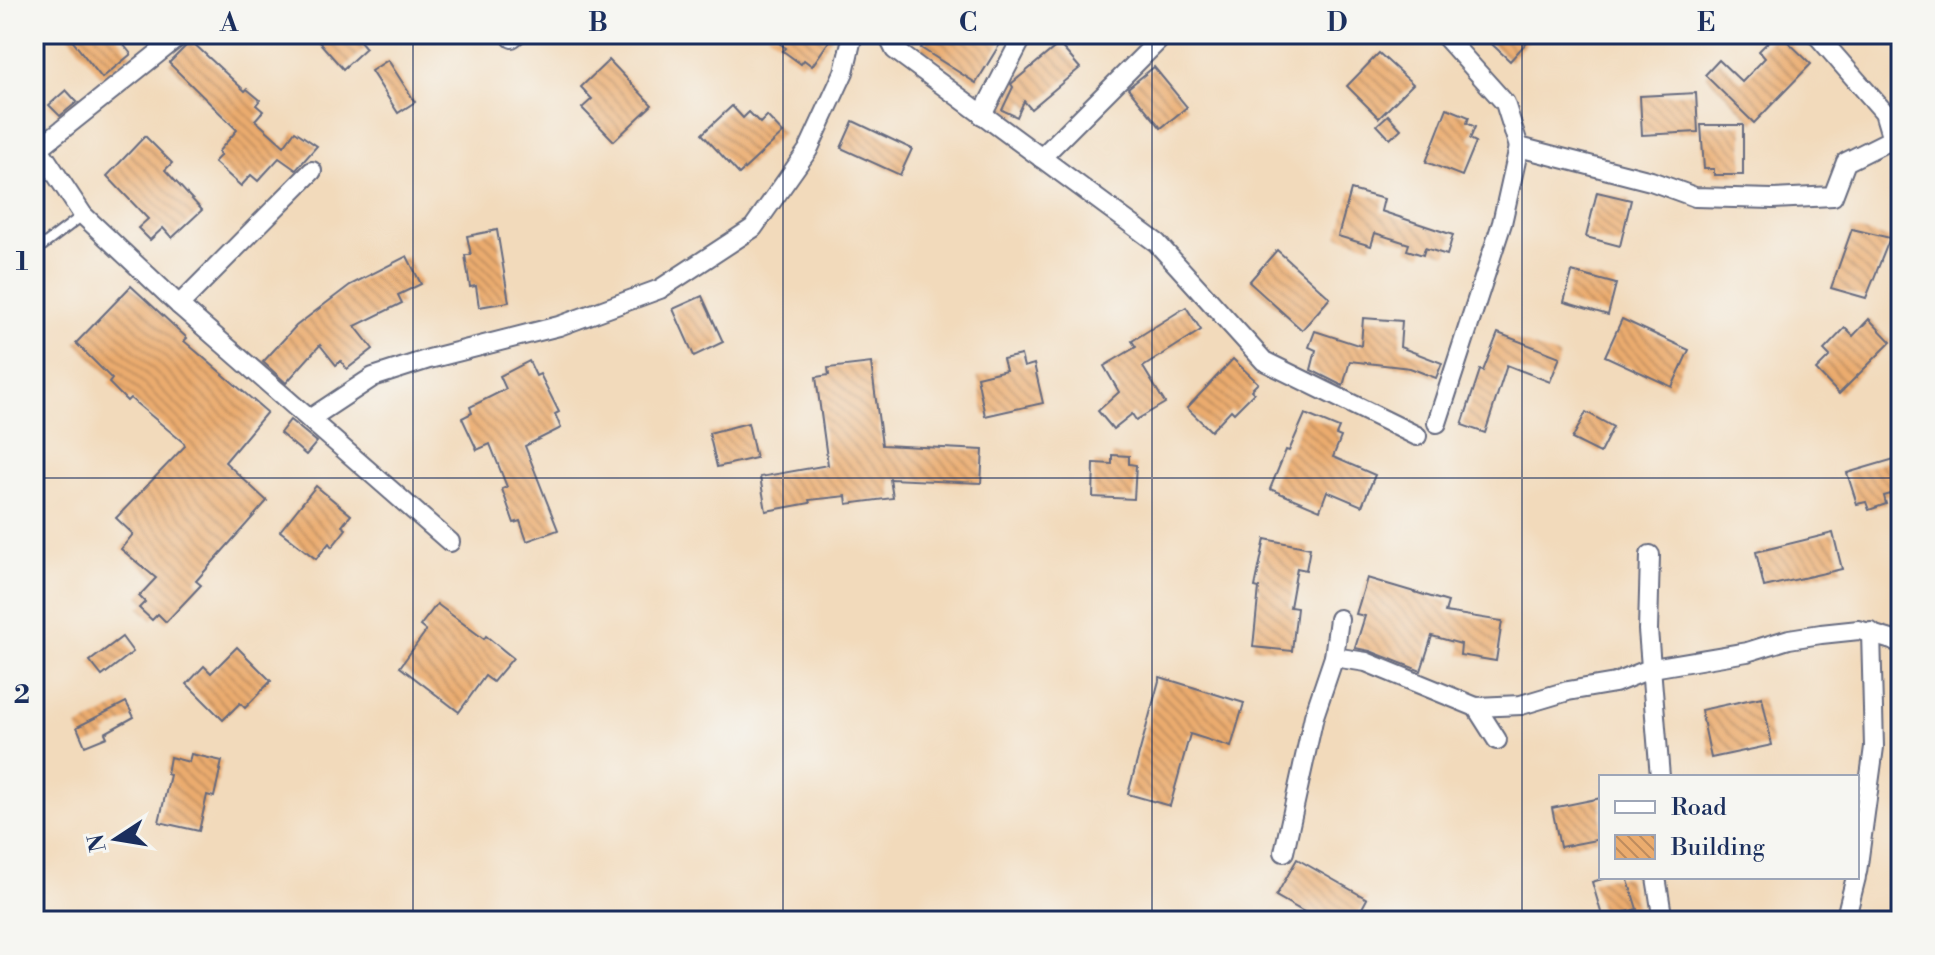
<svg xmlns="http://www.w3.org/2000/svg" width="1935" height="955" font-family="'Libre Bodoni',serif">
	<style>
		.building { fill: url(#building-back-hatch) }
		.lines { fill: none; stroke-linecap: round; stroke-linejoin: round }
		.service-casing { stroke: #666b7f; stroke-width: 13 }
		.minor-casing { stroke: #666b7f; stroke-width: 22 }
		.service { stroke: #fff; stroke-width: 9 }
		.minor { stroke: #fff; stroke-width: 18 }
		.grid { fill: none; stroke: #1b2f5e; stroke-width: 2; stroke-opacity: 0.55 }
		.neatline { fill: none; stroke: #1b2f5e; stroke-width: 3 }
		.grid-label { font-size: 26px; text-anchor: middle; font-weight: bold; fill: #1b2f5e }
	</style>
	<defs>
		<pattern id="building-back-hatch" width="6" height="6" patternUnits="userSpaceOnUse" patternTransform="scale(2)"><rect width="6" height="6" fill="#ebac6e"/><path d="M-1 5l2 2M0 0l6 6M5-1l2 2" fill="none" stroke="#be8c5e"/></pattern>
	</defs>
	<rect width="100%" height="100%" fill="#f6f6f2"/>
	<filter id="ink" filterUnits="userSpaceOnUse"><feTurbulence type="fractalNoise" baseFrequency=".0125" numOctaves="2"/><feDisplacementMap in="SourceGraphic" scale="16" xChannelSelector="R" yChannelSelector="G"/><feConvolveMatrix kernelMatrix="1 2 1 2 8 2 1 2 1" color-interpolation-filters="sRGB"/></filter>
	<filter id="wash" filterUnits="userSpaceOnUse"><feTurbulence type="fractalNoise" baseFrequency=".006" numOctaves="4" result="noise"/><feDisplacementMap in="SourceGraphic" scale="32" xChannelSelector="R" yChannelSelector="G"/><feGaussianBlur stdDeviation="1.8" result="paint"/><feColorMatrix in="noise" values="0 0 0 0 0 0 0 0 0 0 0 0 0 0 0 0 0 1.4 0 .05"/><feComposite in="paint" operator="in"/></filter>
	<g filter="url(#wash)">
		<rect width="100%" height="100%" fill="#f2dabb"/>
		<g id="blocks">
			<g class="building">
				<polygon points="67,34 115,34 131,54 102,78"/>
				<polygon points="312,34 354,34 366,48 343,69"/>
				<polygon points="767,34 834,34 812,66 804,60 801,64 783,51 786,48"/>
				<polygon points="931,34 1006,34 976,83 921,48"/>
				<polygon points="1481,34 1534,34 1510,61"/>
				<polygon points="1776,34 1780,34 1811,64 1754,123 1705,75 1719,60 1742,82 1765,58 1759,51"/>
				<polygon points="191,41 245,91 247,89 260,100 256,105 263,111 255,120 284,146 295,131 317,146 296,170 279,158 258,181 251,175 241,186 214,162 221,155 218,152 237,130 169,63"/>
				<polygon points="1059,44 1080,68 1031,109 1024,101 1017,117 1002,110 1013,87 1011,84"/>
				<polygon points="1379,53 1413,84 1379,118 1347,86"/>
				<polygon points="388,60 415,102 398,113 371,71"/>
				<polygon points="609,60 652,105 614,141 582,108 592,99 581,87"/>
				<polygon points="1154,67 1187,107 1161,128 1128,88"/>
				<polygon points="66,90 77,102 60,116 49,105"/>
				<polygon points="1696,93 1698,132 1642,135 1640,96"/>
				<polygon points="732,106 743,118 749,112 760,123 767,116 783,133 739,174 702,134"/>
				<polygon points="1447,108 1469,117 1467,123 1475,127 1470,139 1476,142 1462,176 1426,162"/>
				<polygon points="1388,115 1401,129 1390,139 1377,125"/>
				<polygon points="853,121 912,149 900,175 841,148"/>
				<polygon points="1701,125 1743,125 1743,175 1714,175 1714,169 1704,169"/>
				<polygon points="145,136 172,163 165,170 202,210 172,238 163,228 150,240 138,228 148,219 107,176"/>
				<polygon points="1351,190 1384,199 1381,211 1453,235 1447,255 1425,248 1423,255 1407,250 1409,244 1375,233 1371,246 1338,236"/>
				<polygon points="1597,192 1631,200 1620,246 1586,237"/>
				<polygon points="1852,229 1890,238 1866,298 1831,288"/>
				<polygon points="497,230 509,302 479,307 476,286 470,287 465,255 471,255 467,236"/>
				<polygon points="1277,250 1330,298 1302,330 1249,282"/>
				<polygon points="407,256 421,284 398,295 402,303 355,326 373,349 347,369 341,361 336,365 320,345 286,383 263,362 296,326 350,285"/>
				<polygon points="1572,272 1616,284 1608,315 1564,302"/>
				<polygon points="131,286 187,338 184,341 267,412 225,462 267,501 196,581 201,585 166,622 158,614 152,620 139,608 145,602 139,596 156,578 121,549 133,534 116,518 185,446 184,443 130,398 127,401 109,383 112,379 76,343"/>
				<polygon points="702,296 723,342 694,356 673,309"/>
				<polygon points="1186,307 1201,330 1143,367 1165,403 1136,420 1132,414 1113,429 1098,411 1119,392 1104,366 1136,347 1132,341"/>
				<polygon points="1363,318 1402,321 1400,347 1442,363 1436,378 1410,368 1350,361 1343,386 1311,370 1316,350 1309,347 1315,331 1361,346"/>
				<polygon points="1622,319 1689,350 1672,387 1605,356"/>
				<polygon points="1869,319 1891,342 1839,394 1816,370 1830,356 1824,350 1845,328 1853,336"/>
				<polygon points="1498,333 1560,357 1550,382 1507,365 1485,433 1462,425 1480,370 1483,371"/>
				<polygon points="1021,355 1024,367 1034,364 1043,403 985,416 977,377 1006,370 1003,359"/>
				<polygon points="1233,359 1258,383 1251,390 1254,393 1234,413 1231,410 1211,431 1187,408"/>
				<polygon points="529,361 536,376 540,374 559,412 555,414 561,428 525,446 558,530 527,541 520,521 514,523 502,489 507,487 490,444 477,450 462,418 472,413 470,407 506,389 500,376"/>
				<polygon points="871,363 882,445 983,450 981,483 890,479 893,498 847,504 846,496 809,500 810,503 766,511 760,477 828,465 816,377 829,375 828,368"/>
				<polygon points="1586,412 1613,427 1600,453 1572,439"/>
				<polygon points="1305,414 1339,428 1336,435 1341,437 1333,457 1375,475 1362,506 1327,491 1320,510 1270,489 1286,450 1289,451"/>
				<polygon points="290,420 317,442 306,455 280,433"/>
				<polygon points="748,423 756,458 717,467 709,433"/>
				<polygon points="1112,455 1129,456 1129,464 1136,465 1134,499 1093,497 1094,463 1112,464"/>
				<polygon points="1901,457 1901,491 1884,496 1886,504 1869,510 1866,502 1857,504 1847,473"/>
				<polygon points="316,486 351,515 342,526 346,529 332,547 329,543 316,559 280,531"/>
				<polygon points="1833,533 1842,569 1764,587 1756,552"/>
				<polygon points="1265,539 1310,548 1306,570 1297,568 1290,607 1297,608 1292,651 1253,647 1259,588 1255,587"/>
				<polygon points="1367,578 1448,602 1445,612 1502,621 1496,661 1460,655 1461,644 1432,636 1421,671 1370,651 1355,648 1365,616 1356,614"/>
				<polygon points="437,604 484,639 486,636 513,658 493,682 485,676 459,712 400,667 426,631 420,626"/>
				<polygon points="122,637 133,652 102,676 90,661"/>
				<polygon points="237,647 271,681 245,708 240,703 223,720 187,684 204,666 211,673"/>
				<polygon points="1160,677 1244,703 1231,747 1190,734 1170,806 1128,794"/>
				<polygon points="1762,697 1772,745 1711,758 1701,710"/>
				<polygon points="126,702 134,717 105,733 107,737 85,746 77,727"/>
				<polygon points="191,754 222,761 214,797 207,795 199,831 159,822 170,775 167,774 170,757 189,762"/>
				<polygon points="1601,798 1601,839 1560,847 1552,808"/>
				<polygon points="1297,859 1367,899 1355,921 1320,921 1276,896"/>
				<polygon points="1609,877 1627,877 1637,909 1603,919 1592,882"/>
			</g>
		</g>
	</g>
	<g filter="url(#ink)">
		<use href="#blocks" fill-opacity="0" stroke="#666b7f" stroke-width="2"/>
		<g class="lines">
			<defs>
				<polyline id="service" points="34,252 83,215"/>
				<g id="minor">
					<polyline points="887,34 895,50 1157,243 1264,361 1417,436"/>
					<polyline points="1443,34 1505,103 1519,147"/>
					<polyline points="512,38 517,34"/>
					<polyline points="982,115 1024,34"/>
					<polyline points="34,141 83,215 179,305 450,542"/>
					<polyline points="39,148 182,34"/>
					<polyline points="1041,158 1165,34"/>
					<polyline points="179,305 312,171"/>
					<polyline points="311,418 373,377 429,359 559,326 660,289 753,228 808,150 844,72 853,34"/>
					<polyline points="1437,423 1502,223 1519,147 1651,181 1695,197 1773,199 1833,196 1846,162 1892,139 1884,112 1816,34"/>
					<polyline points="1650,555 1648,630 1660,777"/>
					<polyline points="1334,657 1366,662 1476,707 1497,740"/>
					<polyline points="1476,707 1521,705 1568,691 1615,683 1652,668 1747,652 1789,639 1821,634 1859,630 1901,643"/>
					<polyline points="1284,852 1314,716 1334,657 1339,619"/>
					<polyline points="1857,872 1874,747 1871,632"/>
					<polyline points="1656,877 1663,921"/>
					<polyline points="1845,921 1856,877"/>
				</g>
			</defs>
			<use href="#service" class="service-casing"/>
			<use href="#minor" class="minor-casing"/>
			<use href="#service" class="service"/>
			<use href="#minor" class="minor"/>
		</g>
	</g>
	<path class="grid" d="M413,34V921M783,34V921M1152,34V921M1522,34V921M34,478H1901"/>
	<rect width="1935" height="955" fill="none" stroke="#f6f6f2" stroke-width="88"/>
	<rect x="1599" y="775" width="260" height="104" fill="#f6f6f2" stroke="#9ea6b7" stroke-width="2"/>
	<rect x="1615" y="801" width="40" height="12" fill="#ffffff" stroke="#9ea6b7" stroke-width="2"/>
	<text x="1671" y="815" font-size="24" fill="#1b2f5e">Road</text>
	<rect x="1615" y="835" width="40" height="24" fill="url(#building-back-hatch)" stroke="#9ea6b7" stroke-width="2"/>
	<text x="1671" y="855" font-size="24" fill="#1b2f5e">Building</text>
	<g transform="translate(116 839) rotate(258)" stroke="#f6f6f2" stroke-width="6" paint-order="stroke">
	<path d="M0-6L14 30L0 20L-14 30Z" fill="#1b2f5e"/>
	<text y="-12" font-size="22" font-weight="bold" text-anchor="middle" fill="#1b2f5e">N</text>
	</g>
	<rect x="44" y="44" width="1847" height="867" class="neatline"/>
	<g class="grid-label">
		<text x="229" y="31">A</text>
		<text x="598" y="31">B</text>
		<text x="968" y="31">C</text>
		<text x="1337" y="31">D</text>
		<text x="1706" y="31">E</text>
		<text x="22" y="270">1</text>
		<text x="22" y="703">2</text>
	</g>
</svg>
